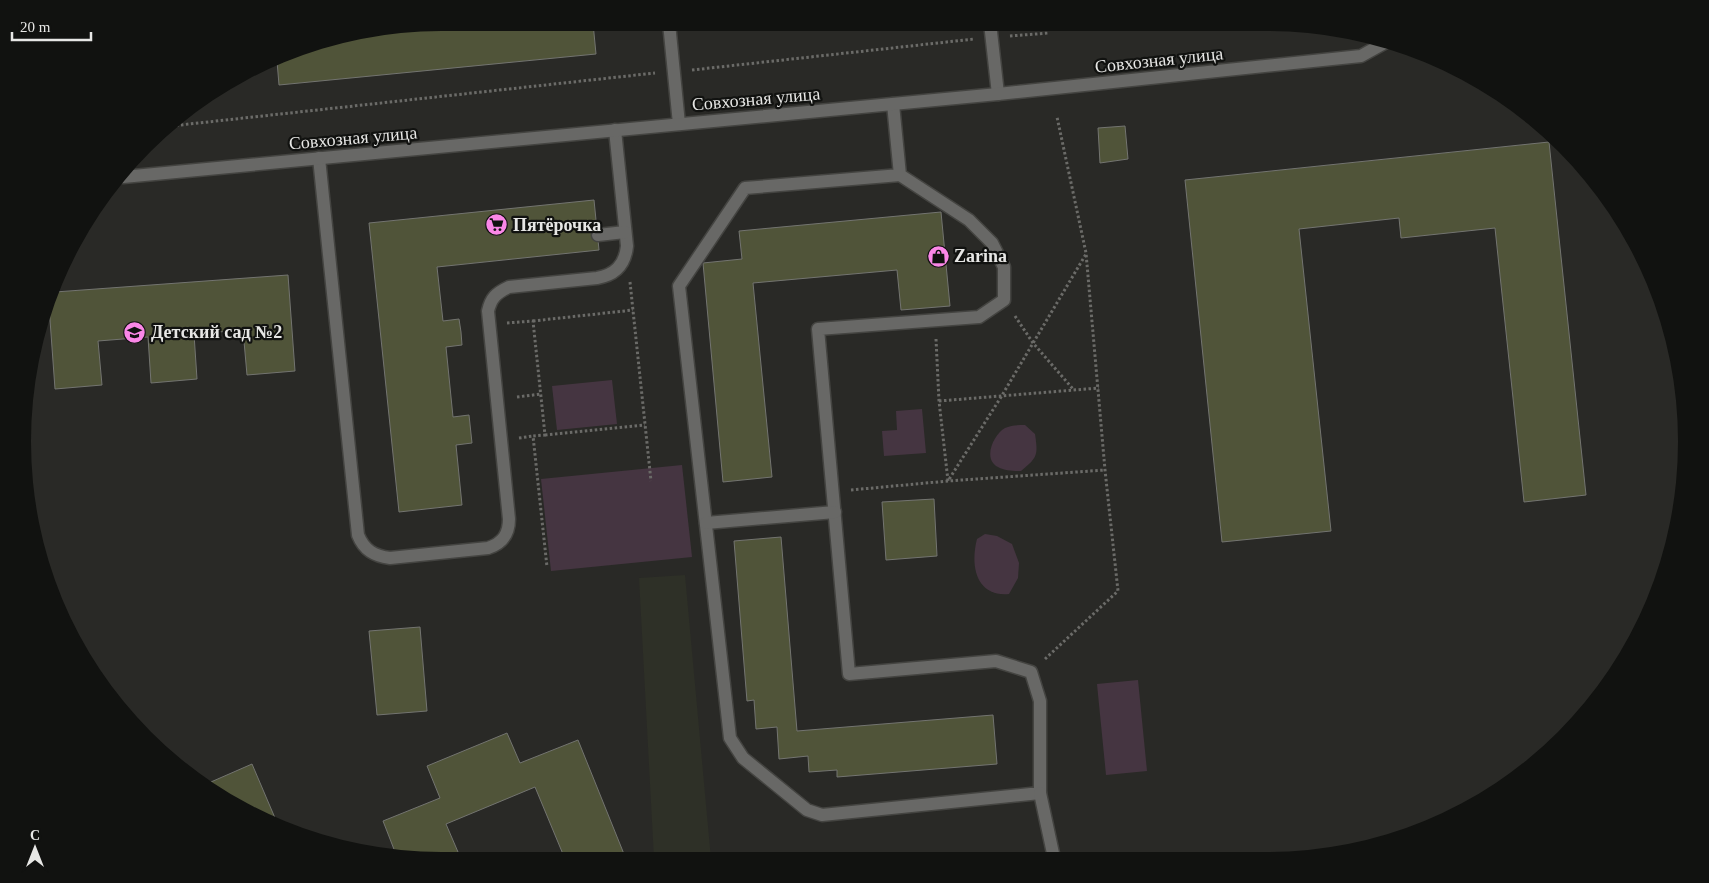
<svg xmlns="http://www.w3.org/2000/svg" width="1709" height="883" font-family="'Times New Roman',serif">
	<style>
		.built { fill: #2e3027 }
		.green { fill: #453541 }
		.building { fill: #505439; stroke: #737470 }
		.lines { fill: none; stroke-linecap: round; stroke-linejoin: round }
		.service-casing { stroke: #444441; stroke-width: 15 }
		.minor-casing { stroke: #444441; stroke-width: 15 }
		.tertiary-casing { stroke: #444441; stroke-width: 15 }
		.path { stroke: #6b6b68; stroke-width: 3; stroke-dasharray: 2.5 2.5; stroke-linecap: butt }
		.service { stroke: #686866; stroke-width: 12 }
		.minor { stroke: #686866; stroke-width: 12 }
		.tertiary { stroke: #686866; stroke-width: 12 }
		.labels { text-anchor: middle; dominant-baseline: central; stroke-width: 4.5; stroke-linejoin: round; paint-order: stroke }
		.street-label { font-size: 18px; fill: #e7e7e5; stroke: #111210 }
		.poi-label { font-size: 18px; font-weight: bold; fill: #e7e7e5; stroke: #111210; text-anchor: start }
	</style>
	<rect width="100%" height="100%" fill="#292926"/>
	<polygon class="built" points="685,575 711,859 654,859 639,578"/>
	<g class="green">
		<polygon points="612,380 617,424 557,430 552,386"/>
		<polygon points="922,409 926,453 884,456 882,431 897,430 896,411"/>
		<path d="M1025,425L1035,434C1038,455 1038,457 1021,471C1013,471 1005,471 998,467C982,459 994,434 1005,428C1011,425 1019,425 1025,425Z"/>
		<polygon points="682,465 692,557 551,571 541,479"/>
		<path d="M985,534L997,536L1012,544L1019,563L1018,578L1009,594C976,597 970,566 977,539Z"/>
		<polygon points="1138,680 1147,771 1106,775 1097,684"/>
	</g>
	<g class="building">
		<polygon points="475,23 593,23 596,54 279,85 277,61 307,45 393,31"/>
		<polygon points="1125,126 1128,159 1100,163 1098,128"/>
		<polygon points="1549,142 1586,495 1524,502 1495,228 1401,238 1399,218 1299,229 1331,531 1222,542 1185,180"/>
		<polygon points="594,200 599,250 437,267 443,321 459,319 461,332 462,345 446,347 453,417 469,415 472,443 456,445 462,505 399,512 369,223"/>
		<polygon points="941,212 950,306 901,310 897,270 753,283 772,477 723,482 703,263 742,259 739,231"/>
		<polygon points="288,275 295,371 247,375 243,330 194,334 197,379 151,383 148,337 98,341 102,385 55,389 49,306 55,292"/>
		<polygon points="934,499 937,556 886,560 882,502"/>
		<polygon points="781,537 797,731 993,715 997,764 837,777 837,770 809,772 808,756 779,759 777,727 756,729 754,700 747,701 734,541"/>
		<polygon points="420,627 427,711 377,715 369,631"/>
		<polygon points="507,733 520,763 578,740 626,859 565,859 535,787 446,824 461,859 414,860 397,857 383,821 440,798 427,766"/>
		<polygon points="252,764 278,825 256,817 204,785"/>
	</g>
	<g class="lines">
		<defs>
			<g id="service">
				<polyline points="669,23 679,124"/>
				<polyline points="893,104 900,175 969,220 992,243 1004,267 1004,300 979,317 818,329 849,674 996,661 1031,672 1040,701 1040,793 822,815 807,810 743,758 730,738 679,286 745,188 900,175"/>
				<path d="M319,158L358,535C364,550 374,556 390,558L488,548C503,543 509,534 509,519L488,311C491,298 496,293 509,287L597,278C615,275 625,265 627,246L615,130"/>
				<polyline points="598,235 625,232"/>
				<polyline points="706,523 835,512"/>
				<polyline points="1040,793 1054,858"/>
			</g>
			<polyline id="minor" points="990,23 998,94"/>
			<polyline id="tertiary" points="123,177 998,94 1361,56 1388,41"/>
		</defs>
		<use href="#service" class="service-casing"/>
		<use href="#minor" class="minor-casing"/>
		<use href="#tertiary" class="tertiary-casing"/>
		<g class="path">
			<polyline points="1010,36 1049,33"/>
			<polyline points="692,70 974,39"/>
			<polyline points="171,126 655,73"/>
			<polyline points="630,282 651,481"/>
			<polyline points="1015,316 1033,343 1073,389"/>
			<polyline points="533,321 633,310"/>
			<polyline points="507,323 533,321 545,435 533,436 547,567"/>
			<polyline points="936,339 939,401 948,481 1001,397 1086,254"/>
			<polyline points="517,397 541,394"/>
			<polyline points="939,401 1099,388"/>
			<polyline points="545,435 645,425"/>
			<polyline points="519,438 533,436"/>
			<polyline points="851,490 948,481 1105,470"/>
			<polyline points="1045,659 1118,591 1105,470 1086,253 1057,117"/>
		</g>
		<use href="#service" class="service"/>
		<use href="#minor" class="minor"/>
		<use href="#tertiary" class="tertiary"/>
	</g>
	<defs>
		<symbol id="supermarket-disc" viewBox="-11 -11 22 22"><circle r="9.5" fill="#fa87e7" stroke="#111210"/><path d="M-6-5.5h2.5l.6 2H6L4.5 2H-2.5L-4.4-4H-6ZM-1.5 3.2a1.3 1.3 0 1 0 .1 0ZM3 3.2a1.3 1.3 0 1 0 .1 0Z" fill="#111"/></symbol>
		<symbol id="shop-disc" viewBox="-11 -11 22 22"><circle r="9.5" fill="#fa87e7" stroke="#111210"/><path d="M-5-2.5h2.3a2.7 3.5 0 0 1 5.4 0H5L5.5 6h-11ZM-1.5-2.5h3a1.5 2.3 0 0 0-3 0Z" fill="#111"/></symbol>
		<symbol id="school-disc" viewBox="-11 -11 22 22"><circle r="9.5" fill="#fa87e7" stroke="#111210"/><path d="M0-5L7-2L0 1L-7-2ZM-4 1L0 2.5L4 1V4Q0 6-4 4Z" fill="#111"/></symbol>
	</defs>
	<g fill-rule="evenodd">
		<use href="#supermarket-disc" x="484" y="212" width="25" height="25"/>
		<use href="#shop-disc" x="926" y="244" width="25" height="25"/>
		<use href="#school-disc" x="122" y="320" width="25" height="25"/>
	</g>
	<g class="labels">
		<g class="street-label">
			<text transform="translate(1159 60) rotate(-6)">Совхозная улица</text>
			<text transform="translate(756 99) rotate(-5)">Совхозная улица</text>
			<text transform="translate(353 138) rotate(-5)">Совхозная улица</text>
		</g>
		<g class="poi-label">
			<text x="513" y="225">Пятёрочка</text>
			<text x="954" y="256">Zarina</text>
			<text x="151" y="332">Детский сад №2</text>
		</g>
	</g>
	<path d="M0 0H1709V883H0ZM441 31H1268A410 410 0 0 1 1678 441V442A410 410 0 0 1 1268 852H441A410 410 0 0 1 31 442V441A410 410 0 0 1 441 31Z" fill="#111210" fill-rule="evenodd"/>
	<g transform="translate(35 848)" stroke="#111210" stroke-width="4" paint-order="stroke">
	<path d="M0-4L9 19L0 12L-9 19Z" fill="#e7e7e5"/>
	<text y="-8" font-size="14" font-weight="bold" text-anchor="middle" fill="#e7e7e5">С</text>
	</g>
	<path d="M12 32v8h79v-8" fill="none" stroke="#e7e7e5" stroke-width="2.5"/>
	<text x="20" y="32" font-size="15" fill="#e7e7e5" stroke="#111210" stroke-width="4" paint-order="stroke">20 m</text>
</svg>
